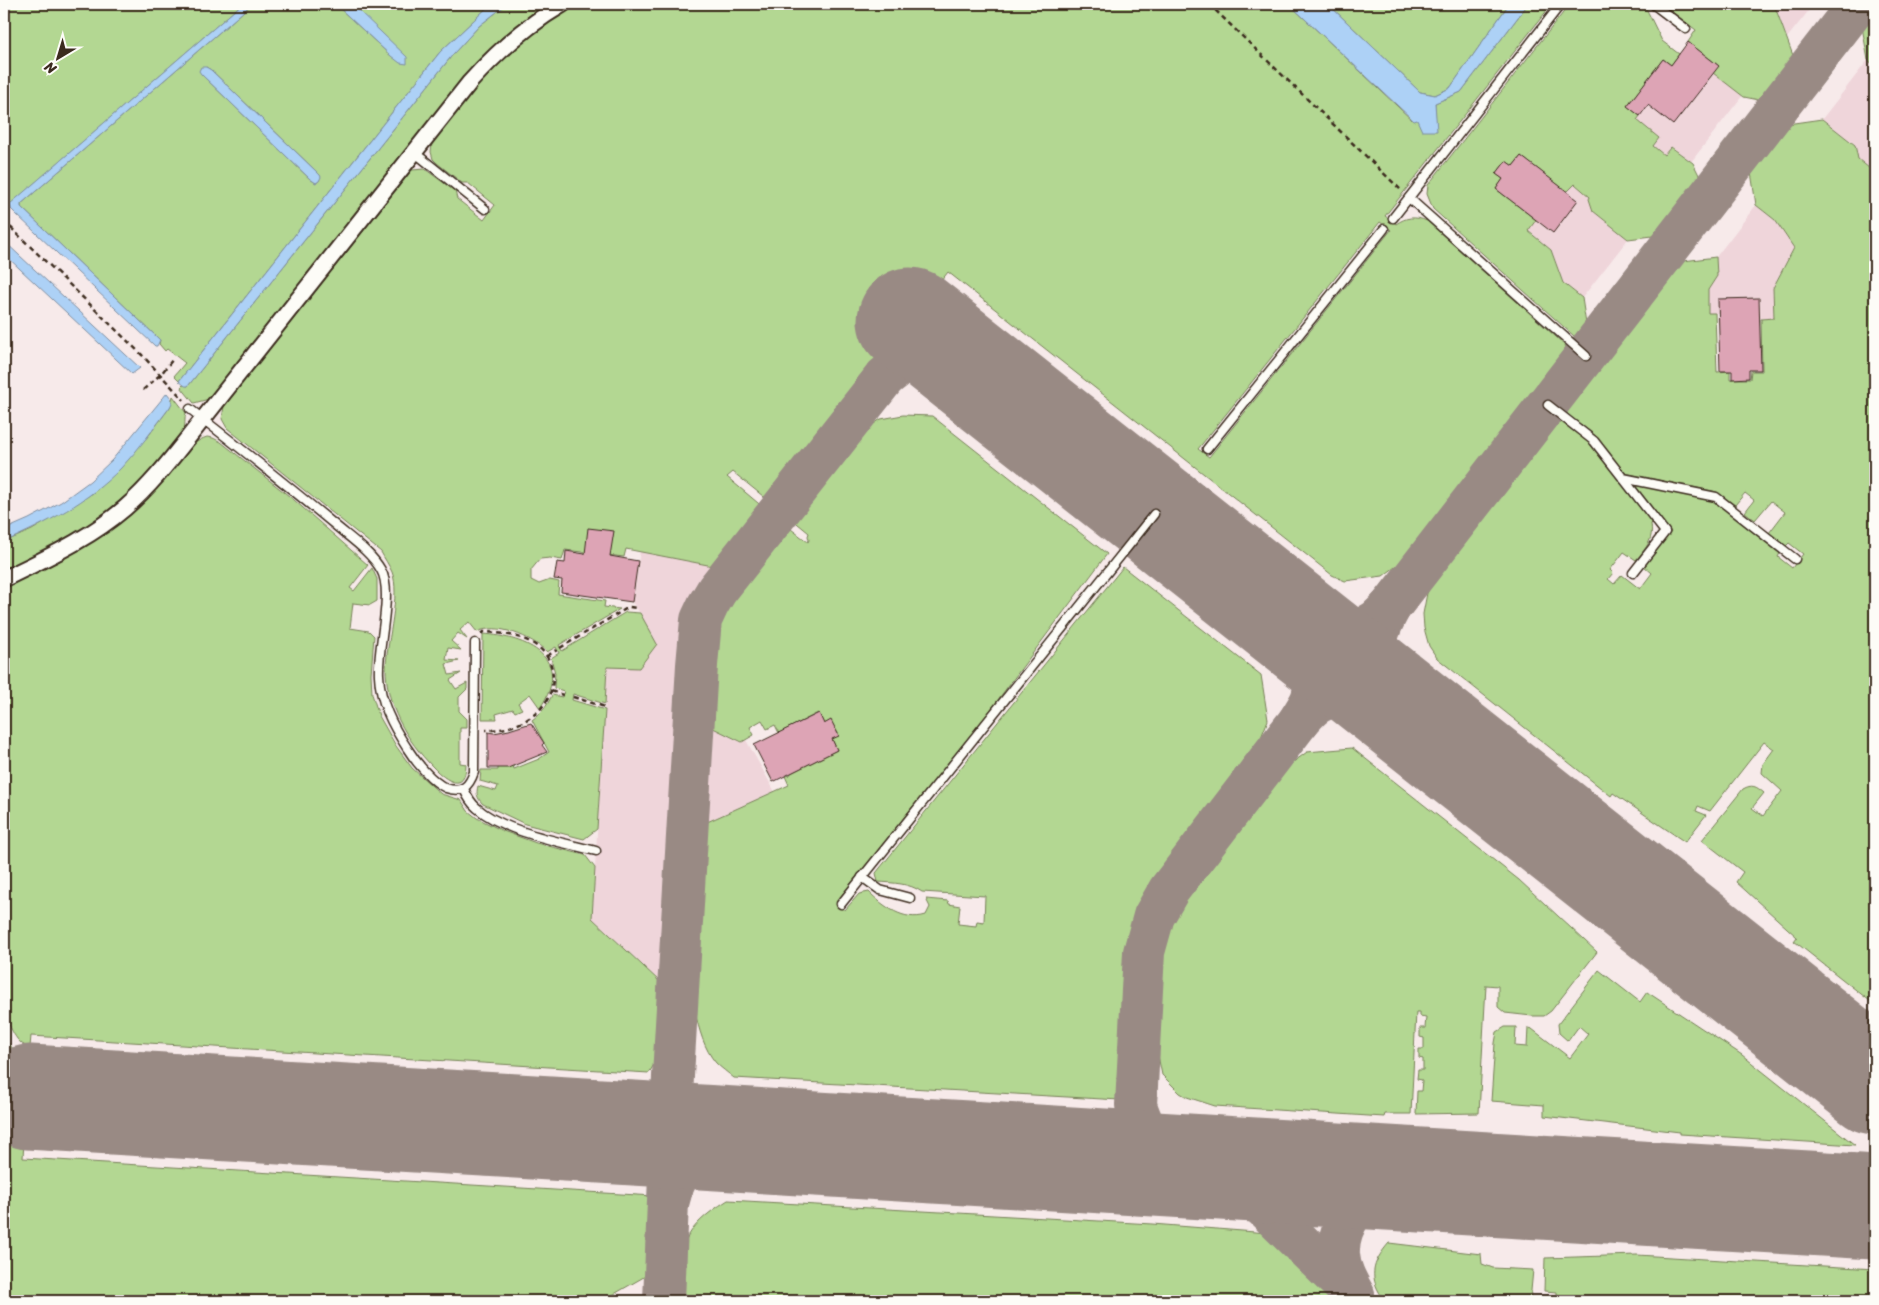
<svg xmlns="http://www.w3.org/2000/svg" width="1879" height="1305" font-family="Sriracha,sans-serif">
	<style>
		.built { fill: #efd5da }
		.green { fill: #b3d792; stroke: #778058; fill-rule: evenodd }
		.water { fill: #add1f6; stroke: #7f8ea0 }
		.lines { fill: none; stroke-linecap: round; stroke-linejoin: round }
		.taxiway { stroke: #998a84; stroke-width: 42 }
		.runway { stroke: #998a84; stroke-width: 105 }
		.building { fill: #dda4b5; stroke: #3b2a1e }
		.lane-casing { stroke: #3b2a1e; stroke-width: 11 }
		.street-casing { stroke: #3b2a1e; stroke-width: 19 }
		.path { stroke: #3b2a1e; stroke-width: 2.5; stroke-dasharray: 5 4; stroke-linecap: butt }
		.lane { stroke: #fdfcf7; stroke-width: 8 }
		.street { stroke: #fdfcf7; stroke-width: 15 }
	</style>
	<rect width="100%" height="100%" fill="#f7eaea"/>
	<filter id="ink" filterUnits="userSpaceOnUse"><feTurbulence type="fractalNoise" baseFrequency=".02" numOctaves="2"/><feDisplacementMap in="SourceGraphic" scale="10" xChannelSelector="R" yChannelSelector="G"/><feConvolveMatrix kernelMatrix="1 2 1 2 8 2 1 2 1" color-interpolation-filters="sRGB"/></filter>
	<g filter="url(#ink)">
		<g class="built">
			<polygon points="1774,4 1814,4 1787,38"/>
			<polygon points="1868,60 1875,66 1875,151 1871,157 1875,160 1875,173 1857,159 1855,145 1822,119"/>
			<polygon points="1713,73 1743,95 1691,162 1672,147 1665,155 1652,146 1659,138 1636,120 1648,105 1673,124"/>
			<polygon points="1574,183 1590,197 1593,211 1628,239 1582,298 1563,283 1551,250 1528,231 1536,220 1552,232 1567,192"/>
			<polygon points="1756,205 1775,220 1794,248 1773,288 1774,318 1760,319 1759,298 1718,313 1708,314 1708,289 1717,276 1716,257"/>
			<polygon points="640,551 718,567 697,594 686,612 681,631 660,982 592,918 607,667 640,613 632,602"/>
			<polygon points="711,727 741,742 746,740 775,792 705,823"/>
		</g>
		<g class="green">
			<polygon points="4,4 242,4 7,207 5,213"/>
			<path d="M252,4H335L391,56L356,8L355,4H491L440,52L179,381L174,376L185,363L167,349L165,351L159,344L160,340L21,207V204ZM206,67L211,70L320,175L319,181L316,183L310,179L201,74Z"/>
			<polygon points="507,4 547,4 501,38 473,67 209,399 194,403 181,387 183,385 188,386 454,53 479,26"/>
			<path d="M581,4H1289L1413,121L1417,119L1436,131L1435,103L1461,92L1528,4H1552L1385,216L1396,224C1406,217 1415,216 1427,221L1565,345L1569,353L1414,553L1383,576L1345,581L1332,575L948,272L769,501L733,472L727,477L764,508L718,567L626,549L624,557L565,550L562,560L550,558L540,559L531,570V580L539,584L550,580L559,582L558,594L605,601L604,607L620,609L559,645L562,651L626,612L640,613L657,644L639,668L607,667L605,704L573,694L572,700L605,710L597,829L584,839L525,824L483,804C477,798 476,794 478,786L496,791L498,786L480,781L481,770H498V760L511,759L514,769L539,759L549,752L532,720C541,713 547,707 552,695L562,697L564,691L554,688L555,673L551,658L559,653L556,647L547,652C532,637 497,622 477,632L469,622L460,630L467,639L458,633L451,641L461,650L448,648L446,660L459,661L446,664L449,675L461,673L450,680L456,689L467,683V689L459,697V711L467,719V728H460V763L466,764C466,794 446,781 433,767C407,741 385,704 386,666C387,641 401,594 392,572C389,565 384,558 381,552L227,428L222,419L224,406L412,170L425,169L429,172L455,191L457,199L484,220L495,205L468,183H462L437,163L433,159L431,152L432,142C476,88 516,34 581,4ZM1380,222L1391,230L1209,457L1198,449Z"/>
			<polygon points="1328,4 1509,4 1450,88 1435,95 1420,92"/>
			<polygon points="1570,4 1643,4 1645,6 1662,41 1679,54 1671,65 1663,59 1627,106 1640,116 1637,120 1659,138 1653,146 1664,155 1671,147 1693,163 1702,181 1661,235 1628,239 1593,211 1589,199 1590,197 1575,184 1567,192 1563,187 1562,188 1521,156 1513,166 1506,161 1496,174 1503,179 1496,189 1536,220 1528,231 1551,250 1563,283 1582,298 1587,331 1580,339 1574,336 1433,209 1427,194 1428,185"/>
			<polygon points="1662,4 1774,4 1795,61 1764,101 1744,97 1713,73 1718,65 1688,42 1696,30"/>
			<polygon points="1875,9 1875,66 1868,60 1862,27"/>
			<path d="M1822,119L1855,145L1858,159L1875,173V1005L1794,941L1797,937L1736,882L1743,872L1702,840L1743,789C1752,784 1756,786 1764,793L1752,808L1763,816L1782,791L1762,773L1763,764L1774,749L1764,742L1710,811L1698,806L1696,811L1706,815L1685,842L1613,793L1611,796L1437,658L1429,646L1424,628L1423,614L1427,593L1442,565L1552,422H1561L1589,443L1650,520C1655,538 1647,547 1636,560L1624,552L1610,570L1613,573L1608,579L1614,584L1622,575L1640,589L1652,573L1644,566L1671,532L1635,485L1714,501L1780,553L1778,557L1792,568L1803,554L1789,543L1786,546L1769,533L1785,512L1771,501L1755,520L1745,512L1754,500L1745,493L1735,505L1719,493L1713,491L1625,473L1595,435L1568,415L1564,407L1683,261L1716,257L1717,276L1708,290V313H1715L1717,372L1730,371V379H1750L1751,371H1762L1761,319L1774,318L1773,288L1794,248L1775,220L1756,205L1751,172L1787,124Z"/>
			<path d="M173,396L186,413C184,419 186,426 183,432C180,440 170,449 164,455C120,510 67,541 4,570V542L32,530L93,493L120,468L149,435L170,407Z"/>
			<path d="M903,415L932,416L1107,554L988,713L836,902L845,910L859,894L869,892C883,906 904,922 926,915L930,907L926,899L948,901L949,904L960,906L958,924L976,926L977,921L984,922L985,896L922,892C909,883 894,883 878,882L876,873L1123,567L1261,675L1268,720L1254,755L1151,891L1141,907L1133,931L1120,1100L734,1078C728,1073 721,1068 716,1063C704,1049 699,1029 695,1012L705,823L789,785L785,776L788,775L789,776L791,773L837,750L832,739L839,735L831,721L824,724L818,713L779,733L775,725L767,729L762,720L750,727L754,735L742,742L711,727L717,628L725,604L787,526L808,542L809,540L808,536L809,533L792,519L859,434L881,419Z"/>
			<path d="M207,437L213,438L221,442L294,500L368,565L350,588L354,591L372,568L377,579V601L370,605L353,603L350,628L369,631L374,636L371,674L372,694L379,716L396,746L412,768L441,794L461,800L468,811L477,818L503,831L536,843L585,855L595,868L592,918L660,982L656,1061L649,1073L31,1036L30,1047C16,1046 10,1025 4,1014V588C49,567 91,547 129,515C142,505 154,492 165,480C178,466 187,443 207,437Z"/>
			<path d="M483,634C527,637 574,658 540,708L530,694L518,703L522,709L515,712L513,709L496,714L497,719H482Z"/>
			<polygon points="1352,748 1519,880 1597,952 1551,1011 1544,1016 1532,1016 1505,1013 1498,1007 1498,986 1486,985 1479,1113 1416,1114 1417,1091 1421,1091 1422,1080 1417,1079 1418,1070 1423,1070 1423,1059 1419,1058 1419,1049 1424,1049 1424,1038 1420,1037 1420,1028 1425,1028 1426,1017 1420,1016 1420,1012 1416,1012 1411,1114 1385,1114 1384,1117 1215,1106 1187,1097 1180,1093 1162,1075 1154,1036 1160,948 1165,927 1175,906 1277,774 1307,752"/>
			<polygon points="1599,970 1640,1002 1647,992 1742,1055 1855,1145 1680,1134 1680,1132 1544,1116 1544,1105 1491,1101 1495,1043 1497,1032 1505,1027 1516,1027 1515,1046 1527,1047 1528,1028 1532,1029 1570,1058 1588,1034 1579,1026 1568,1041 1559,1033 1558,1024"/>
			<path d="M4,1035C10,1046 15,1055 29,1057L23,1158L654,1196L649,1274L602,1301H4Z"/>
			<path d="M728,1200L1152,1224L1268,1233L1278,1247L1333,1301H678C679,1248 680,1230 728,1200Z"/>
			<path d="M1389,1243L1481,1254L1482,1264L1493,1268L1533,1270L1530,1301H1385C1368,1278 1371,1264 1389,1243Z"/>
			<polygon points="1637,1255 1875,1269 1875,1301 1543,1301 1543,1297 1557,1297 1557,1292 1544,1291 1545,1258"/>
		</g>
		<g class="water">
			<polygon points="242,4 252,4 21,204 21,207 160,340 157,346 155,346 16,214 11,209 10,204"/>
			<polygon points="335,4 355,4 356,8 407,57 407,64 400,63 391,56"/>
			<polygon points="491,4 507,4 479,26 454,53 188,386 185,386 179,381 440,52"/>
			<polygon points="1289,4 1328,4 1420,92 1435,95 1450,88 1509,4 1528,4 1461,92 1435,103 1437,131 1422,131 1417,120 1414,121"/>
			<polygon points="201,67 206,67 211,70 320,175 321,177 319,181 316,183 310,179 201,74 199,71"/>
			<polygon points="4,241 140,368 132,374 4,254"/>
			<path d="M167,393L171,398L172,403L170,407C154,428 139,449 121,468C88,502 47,523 4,542V530L29,519L61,502L90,481L112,460Z"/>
		</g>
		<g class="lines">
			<g class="taxiway">
				<path d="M1391,606C1366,650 1371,670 1402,709"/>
				<path d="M1287,618C1313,629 1347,641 1374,622C1380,618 1386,611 1391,606L1858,4"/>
				<path d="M1287,618C1305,641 1323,670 1311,700C1308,707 1303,714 1299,721"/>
				<path d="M669,1200C677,1161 703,1148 738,1139"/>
				<path d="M1354,1295L1240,1184C1229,1176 1217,1172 1204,1168C1164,1155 1149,1147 1136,1105L1144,952L1154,916L1169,890L1299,721C1304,715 1310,708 1316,704C1345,686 1375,694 1402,709"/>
				<path d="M1354,1295C1347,1282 1340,1270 1339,1255C1337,1226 1359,1195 1387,1185C1396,1182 1408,1182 1417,1180"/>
				<path d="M664,1301L673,1076L697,665L701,620L708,605L717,590L885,377C917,351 929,344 967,365"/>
			</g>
			<g class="runway">
				<polyline points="910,320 1875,1082"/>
				<polyline points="29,1097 1875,1207"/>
			</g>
		</g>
		<g class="building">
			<polygon points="1688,42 1719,66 1673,125 1648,105 1640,116 1627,106 1663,59 1671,65"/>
			<polygon points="1521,156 1578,200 1553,233 1496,189 1503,179 1496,174 1506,161 1513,166"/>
			<polygon points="1759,298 1761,370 1749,370 1749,378 1732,379 1732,371 1720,371 1718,299"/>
			<polygon points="588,528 614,531 610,556 638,561 632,602 561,592 562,580 554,579 557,562 565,563 566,551 585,554"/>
			<polygon points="819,713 824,724 831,720 839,736 832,739 837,750 773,782 754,745"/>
			<polygon points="531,723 544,743 542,745 547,752 508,768 488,768 488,732 494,733 509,730"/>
		</g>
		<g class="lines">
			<defs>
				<g id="lane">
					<polyline points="1653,4 1686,29"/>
					<polyline points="414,152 485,209"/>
					<polyline points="1409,198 1586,356"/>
					<polyline points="1393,218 1561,4"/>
					<polyline points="1548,405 1594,441 1665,532 1633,573"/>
					<path d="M190,409C239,447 287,485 335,525C350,538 371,552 381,570C394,592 377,647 379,675C380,702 392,725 407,748C415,761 432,782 446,788C462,793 469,787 474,772L475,643"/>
					<polyline points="1207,449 1384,229"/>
					<polyline points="1623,478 1716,497 1795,559"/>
					<path d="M464,789C467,796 471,803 477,808C504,832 561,842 596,851"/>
					<polyline points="862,877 880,890 910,898"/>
					<polyline points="841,904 1154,514"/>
				</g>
				<path id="street" d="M4,579C46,558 89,539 125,508C155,482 178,450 203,419L470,82C498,51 527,25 563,4"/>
			</defs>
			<use href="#lane" class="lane-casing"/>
			<use href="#street" class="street-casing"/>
			<g class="path">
				<polyline points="1209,4 1402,191"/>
				<polyline points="4,221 142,355 184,400"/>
				<polyline points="143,390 161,374 173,359"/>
				<path d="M481,634L483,632C502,633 522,635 538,647C545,652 550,660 552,669C559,708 520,731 486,730"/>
				<polyline points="560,648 629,607 636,608"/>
				<polyline points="547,656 557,650"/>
				<polyline points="551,691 563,695"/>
				<polyline points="573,697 605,707"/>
			</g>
			<use href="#lane" class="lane"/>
			<use href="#street" class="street"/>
		</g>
	</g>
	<rect width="1879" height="1305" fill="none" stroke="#fdfcf7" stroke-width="20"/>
	<rect x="10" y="10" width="1859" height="1285" fill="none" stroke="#3b2a1e" stroke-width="2" filter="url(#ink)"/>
	<g transform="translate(58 58) rotate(218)" stroke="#fdfcf7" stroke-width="4" paint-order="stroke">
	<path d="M0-4L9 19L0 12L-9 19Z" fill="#3b2a1e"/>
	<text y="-8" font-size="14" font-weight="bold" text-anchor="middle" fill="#3b2a1e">N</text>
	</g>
</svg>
